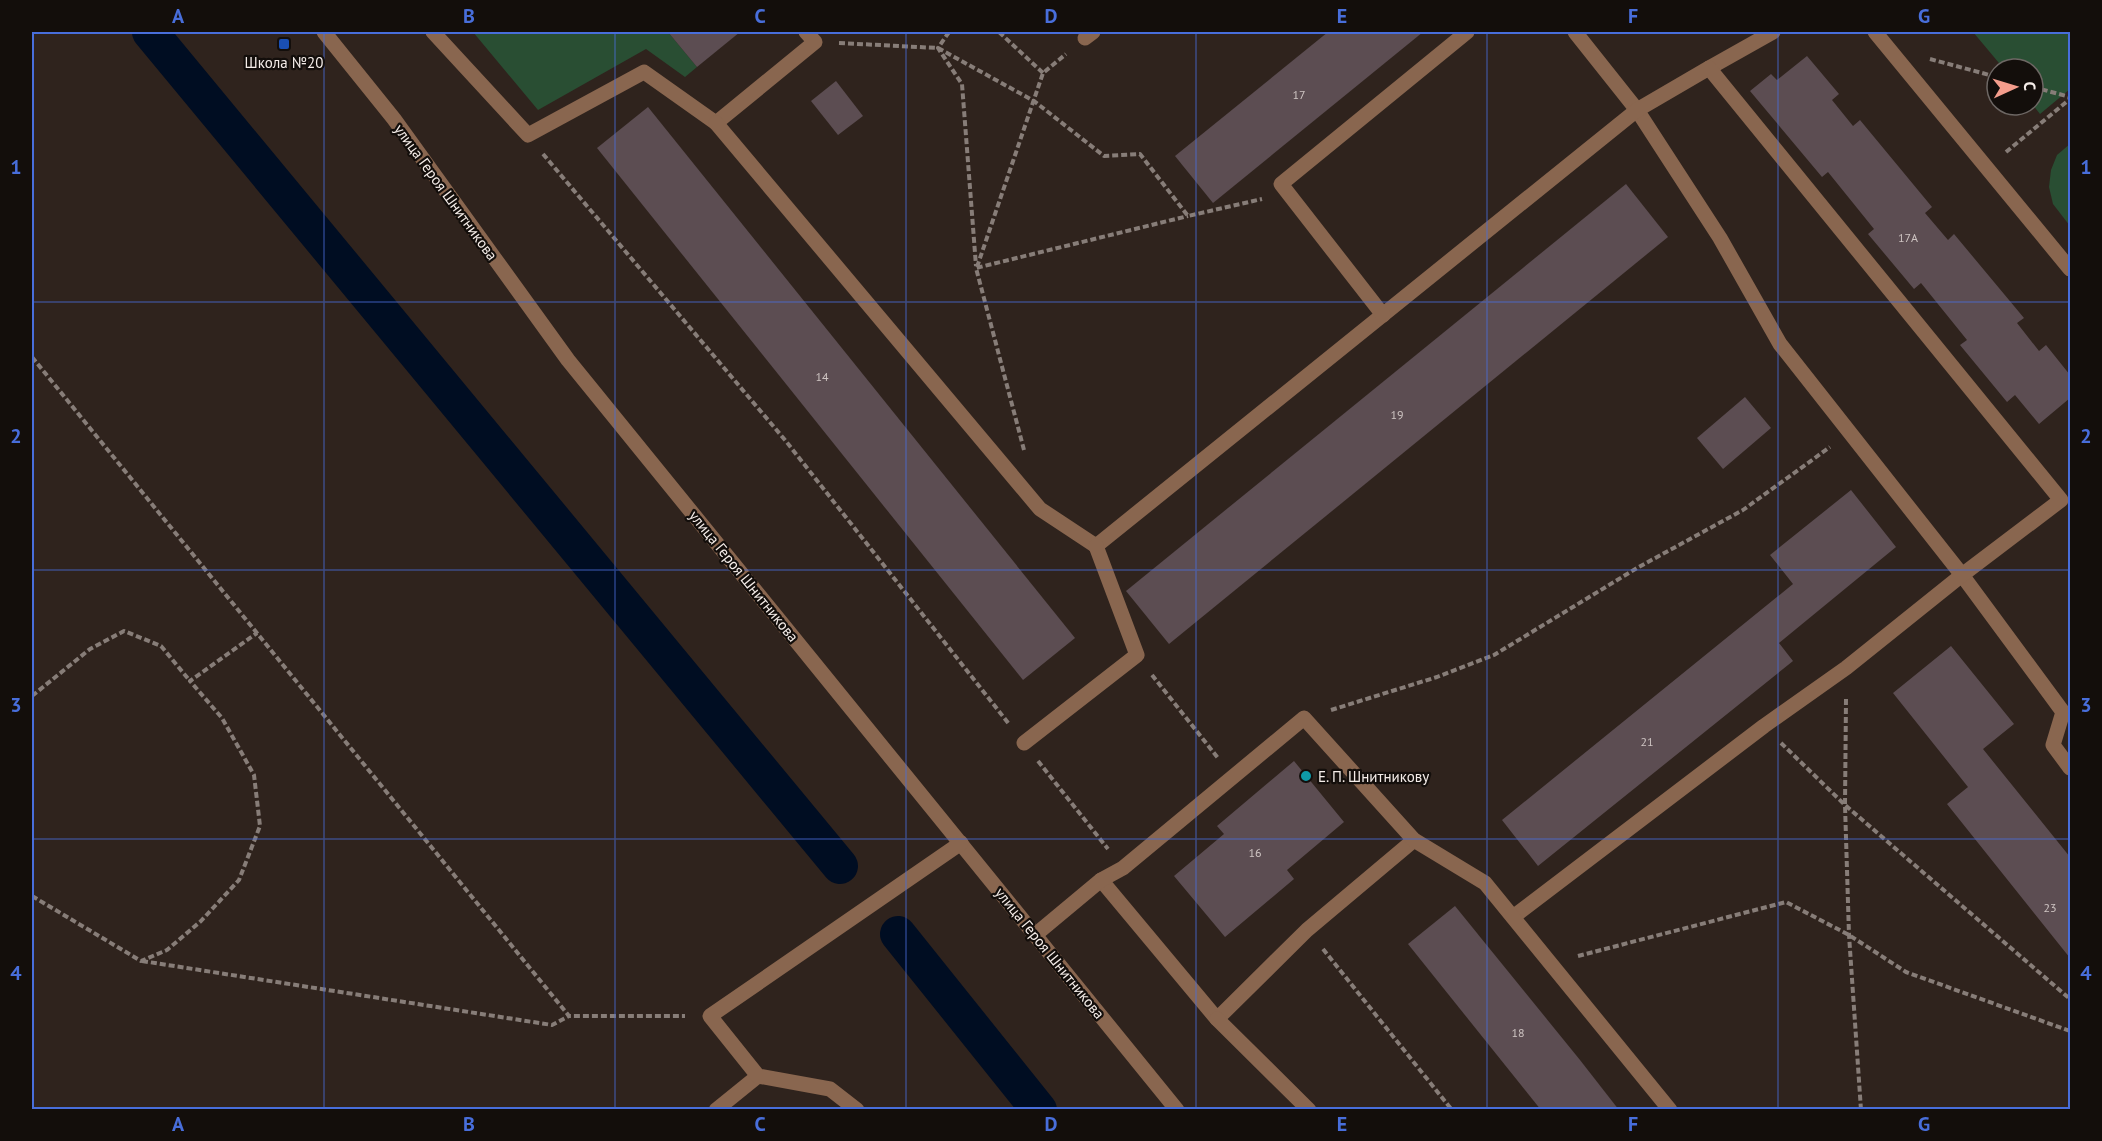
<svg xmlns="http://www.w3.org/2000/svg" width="2102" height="1141" font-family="'PT Sans',sans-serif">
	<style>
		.green { fill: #294e33 }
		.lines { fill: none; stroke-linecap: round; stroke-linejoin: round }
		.canal { stroke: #000d22; stroke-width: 36 }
		.building { fill: #5c4d52 }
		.path { stroke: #877d78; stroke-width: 4; stroke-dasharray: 6 3; stroke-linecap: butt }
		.minor { stroke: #89664f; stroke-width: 15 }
		.grid { fill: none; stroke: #486edb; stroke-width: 1.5; stroke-opacity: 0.55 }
		.transit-dot { fill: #1a4fb4; stroke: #130e0b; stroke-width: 2 }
		.culture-dot { fill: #0f9aa8; stroke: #130e0b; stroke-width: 2 }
		.labels { text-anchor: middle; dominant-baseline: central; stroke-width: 4.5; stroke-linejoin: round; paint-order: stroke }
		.number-label { font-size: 12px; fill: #cfc5c3 }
		.poi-label { font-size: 15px; fill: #f5ede9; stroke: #130e0b }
		.street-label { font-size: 15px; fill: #f5ede9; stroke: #130e0b }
		.neatline { fill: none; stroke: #486edb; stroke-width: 2 }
		.grid-label { font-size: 20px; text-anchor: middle; font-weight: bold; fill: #486edb }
	</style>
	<rect width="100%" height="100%" fill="#2f231d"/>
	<g class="green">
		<polygon points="473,32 668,32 697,67 685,77 646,49 538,110"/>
		<polygon points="1973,32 2070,32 2070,89 2040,114 2033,105 2033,69 2004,69"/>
		<polygon points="2070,144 2070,226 2053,204 2049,187 2051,170 2057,155"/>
	</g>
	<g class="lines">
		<g class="canal">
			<polyline points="150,32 840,866"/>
			<polyline points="898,934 1039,1110"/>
		</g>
	</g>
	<g class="building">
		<polygon points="668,32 740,32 697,67"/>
		<polygon points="1328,32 1423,32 1213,203 1175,156"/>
		<polygon points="1807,56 1839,94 1832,100 1853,126 1860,120 1932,207 1925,213 1948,240 1954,234 2024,318 2017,323 2039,351 2046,345 2070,375 2070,398 2039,424 2015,395 2007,402 1960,345 1967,340 1921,283 1914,289 1868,234 1874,229 1828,172 1822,177 1750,91 1771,74 1777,80"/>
		<polygon points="836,81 863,116 838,135 811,101"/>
		<polygon points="648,107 1075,638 1023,680 597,148"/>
		<polygon points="1626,184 1668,237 1169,644 1126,591"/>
		<polygon points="1745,397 1771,428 1723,469 1697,438"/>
		<polygon points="1851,490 1896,547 1779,643 1793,661 1538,866 1502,820 1793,584 1770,555"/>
		<polygon points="1951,646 2014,724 1983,749 2070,857 2070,958 1947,804 1968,787 1893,693"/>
		<polygon points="1294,761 1344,822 1287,870 1294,879 1225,937 1174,876 1224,834 1217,826"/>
		<polygon points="1455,906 1580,1060 1619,1110 1541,1110 1408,944"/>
	</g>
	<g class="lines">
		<g class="path">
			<polyline points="949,32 938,48 962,84 976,266"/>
			<polyline points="999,32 1043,73"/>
			<polyline points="839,43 938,48 1034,101 1104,156 1140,154 1188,216 1262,199"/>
			<polyline points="1930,59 1997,77"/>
			<polyline points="2033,87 2070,97"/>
			<polyline points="2006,152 2070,99"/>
			<polyline points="543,154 785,440 1009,724"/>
			<polyline points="977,267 1043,73 1066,54"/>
			<polyline points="32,357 569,1016 685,1016"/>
			<polyline points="1024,450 976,268 1188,216"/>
			<polyline points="1152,675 1218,758"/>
			<polyline points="32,696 90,649 124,631 161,646 190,681"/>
			<polyline points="1846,699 1845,805 1849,935 1861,1110"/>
			<polyline points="1331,710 1437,677 1494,655 1637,568 1743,510 1830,447"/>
			<polyline points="1781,743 1845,805 2070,999"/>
			<polyline points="1038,761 1108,849"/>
			<polyline points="32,896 141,961 167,950 201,921 239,880 260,826 254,775 222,718 190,681 257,633"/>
			<polyline points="1323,949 1452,1110"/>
			<polyline points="1578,956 1786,902 1849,935 1906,972 2070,1031"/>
			<polyline points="142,961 552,1025 569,1016"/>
		</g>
		<g class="minor">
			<polyline points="324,32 394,119 568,360 1177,1110"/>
			<polyline points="433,32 528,135 644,72 716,123 815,42 806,32"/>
			<polyline points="1575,32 1637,110 1720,238 1780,344 1962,575 2063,712 2053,745 2070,768"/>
			<polyline points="1875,32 2070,269"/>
			<polyline points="1085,38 1093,32"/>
			<polyline points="1709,68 1773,32"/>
			<polyline points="716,123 1040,509 1096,546 1637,110 1709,68 2061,500 1962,575 1846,668 1764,726 1513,917"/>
			<polyline points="1383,315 1281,184 1467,32"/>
			<polyline points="1024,743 1137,655 1096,546"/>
			<polyline points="1101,880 1217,1019 1307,930 1414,840"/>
			<polyline points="1035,935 1101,880 1123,868 1304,718 1414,840 1485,883 1670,1110"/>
			<polyline points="1217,1019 1309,1110"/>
			<polyline points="716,1110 758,1076"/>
			<polyline points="857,1110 830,1089 758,1076 710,1016 961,843"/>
		</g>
	</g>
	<path class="grid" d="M324,32V1110M615,32V1110M906,32V1110M1196,32V1110M1487,32V1110M1778,32V1110M32,302H2070M32,570H2070M32,839H2070"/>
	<rect class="transit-dot" x="278" y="38" width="12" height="12" rx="3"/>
	<circle class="culture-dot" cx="1306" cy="776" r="6"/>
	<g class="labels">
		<g class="number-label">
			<text x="1299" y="94">17</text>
			<text x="1908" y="237">17А</text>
			<text x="822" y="376">14</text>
			<text x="1397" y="414">19</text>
			<text x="1647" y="741">21</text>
			<text x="1255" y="852">16</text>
			<text x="2050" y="907">23</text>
			<text x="1518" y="1032">18</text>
		</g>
		<g class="poi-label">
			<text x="284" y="62">Школа №20</text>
			<text x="1318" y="776" text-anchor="start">Е. П. Шнитникову</text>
		</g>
		<g class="street-label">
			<text transform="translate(446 192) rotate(54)">улица Героя Шнитникова</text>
			<text transform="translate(744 576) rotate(51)">улица Героя Шнитникова</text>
			<text transform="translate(1050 953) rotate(51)">улица Героя Шнитникова</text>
		</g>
	</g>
	<rect width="2102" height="1141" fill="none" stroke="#130e0b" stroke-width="66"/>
	<g transform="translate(2015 87) rotate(86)"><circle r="28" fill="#130e0b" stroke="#6d6764" stroke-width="1.5"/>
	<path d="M0-4.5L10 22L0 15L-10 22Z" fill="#f49d8c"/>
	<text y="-9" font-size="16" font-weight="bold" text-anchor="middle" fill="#f5ede9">С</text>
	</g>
	<rect x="33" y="33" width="2036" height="1075" class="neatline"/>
	<g class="grid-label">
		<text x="178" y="23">A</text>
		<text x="469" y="23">B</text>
		<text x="760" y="23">C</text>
		<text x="1051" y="23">D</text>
		<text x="1342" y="23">E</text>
		<text x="1633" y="23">F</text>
		<text x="1924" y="23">G</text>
		<text x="16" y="174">1</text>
		<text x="2086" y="174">1</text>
		<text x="16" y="443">2</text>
		<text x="2086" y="443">2</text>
		<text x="16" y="712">3</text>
		<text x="2086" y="712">3</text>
		<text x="16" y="980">4</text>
		<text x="2086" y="980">4</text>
		<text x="178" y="1131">A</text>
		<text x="469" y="1131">B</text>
		<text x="760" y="1131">C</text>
		<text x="1051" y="1131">D</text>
		<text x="1342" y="1131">E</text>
		<text x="1633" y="1131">F</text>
		<text x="1924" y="1131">G</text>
	</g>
</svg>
